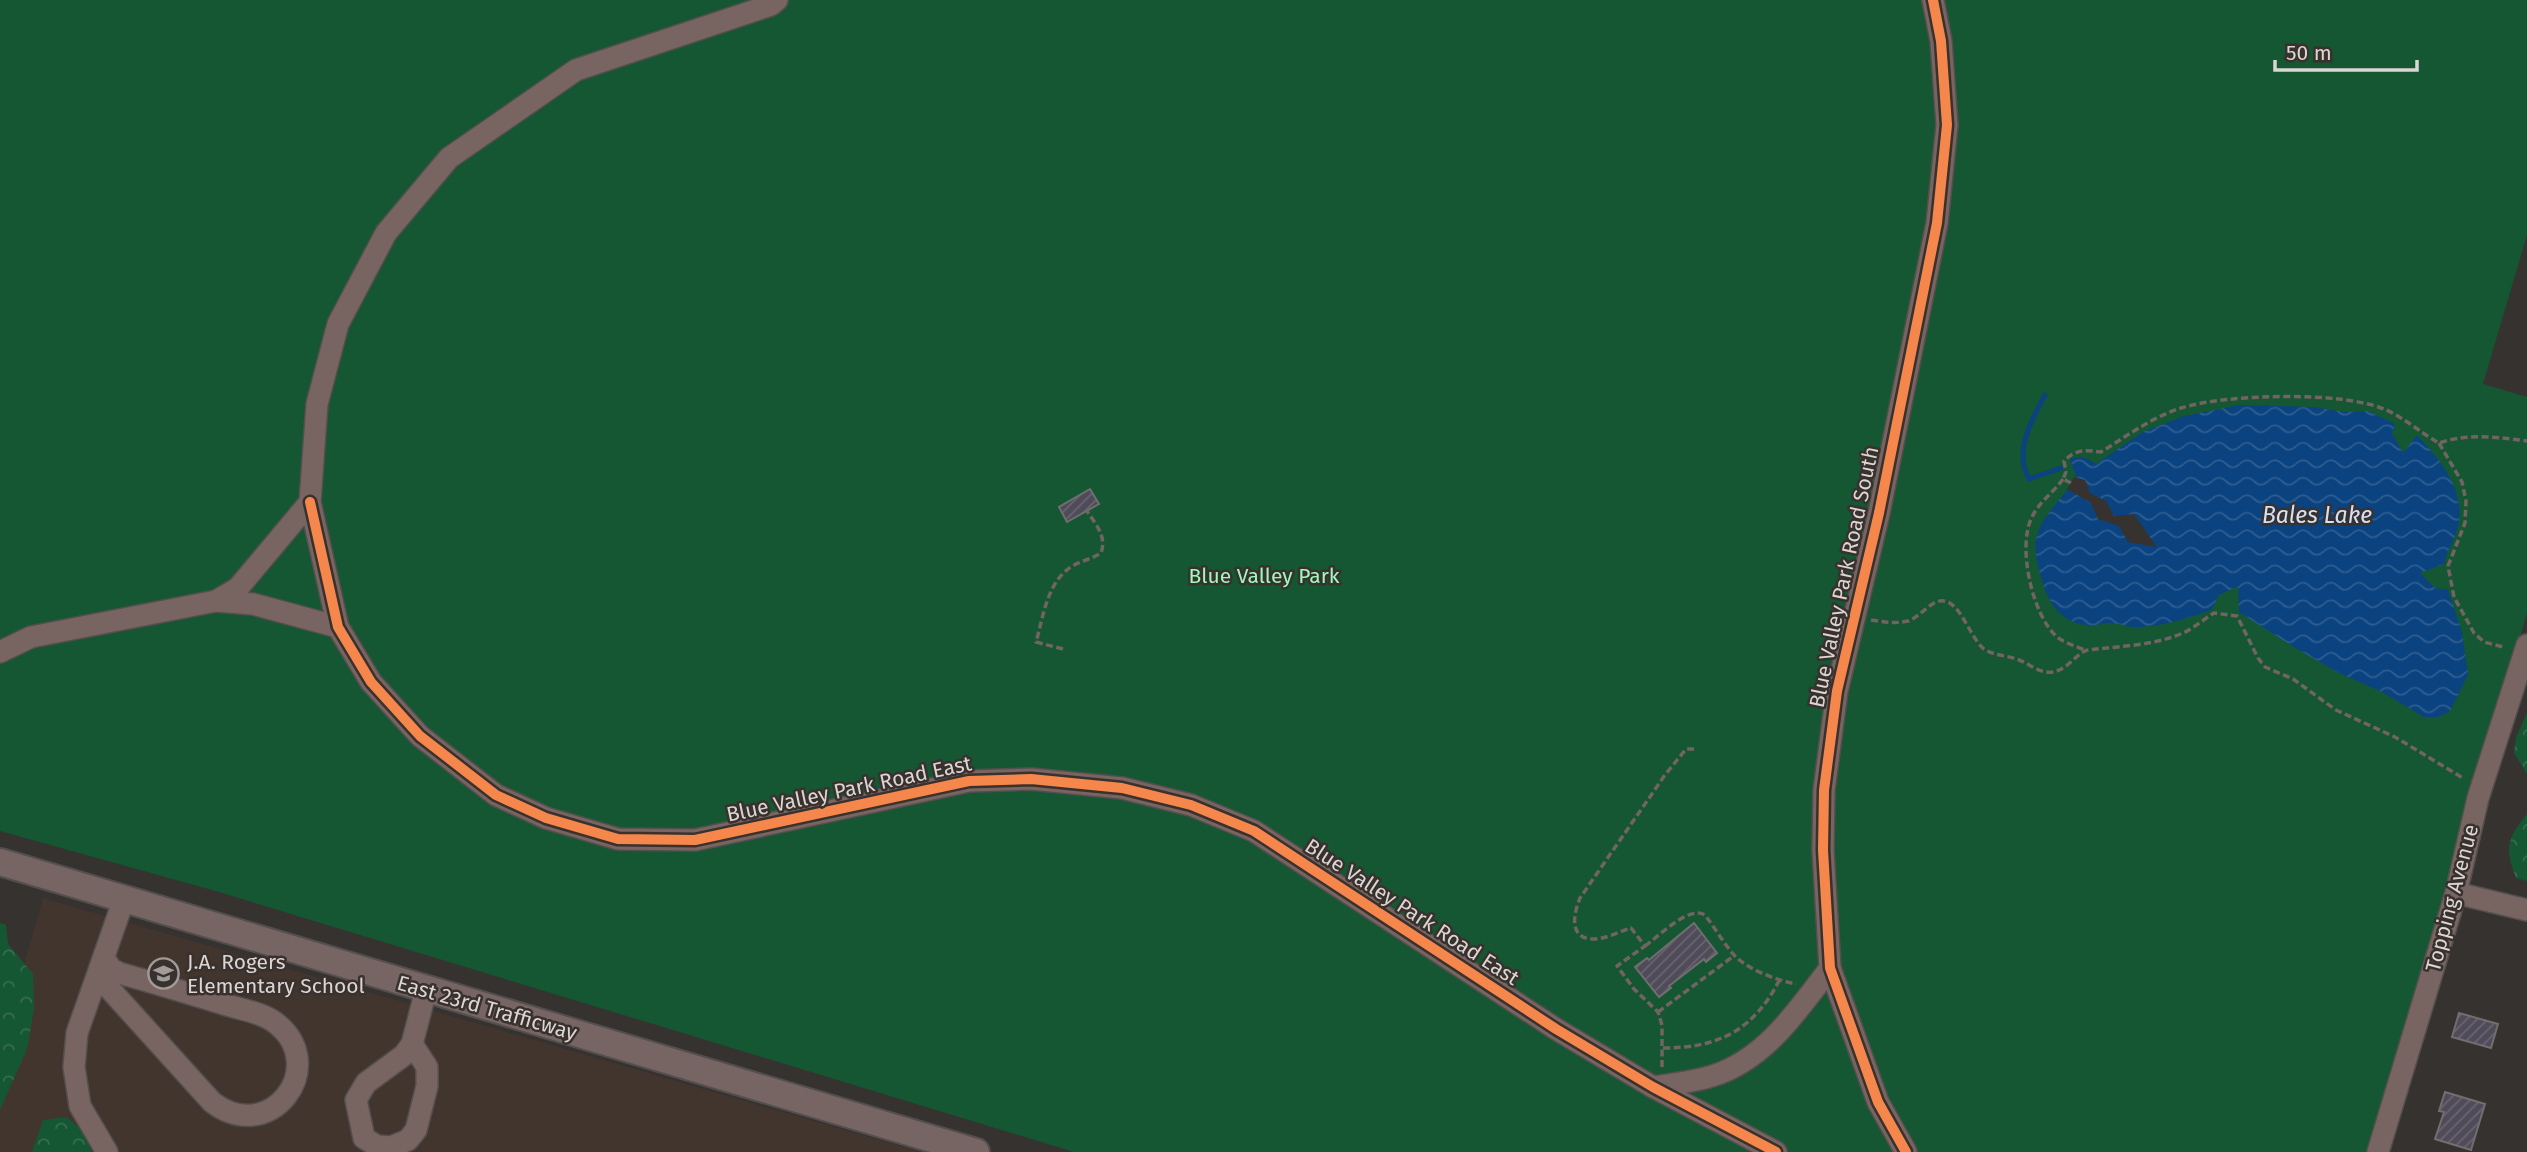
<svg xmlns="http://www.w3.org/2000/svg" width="2527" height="1152" font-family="'Fira Sans',sans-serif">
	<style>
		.built { fill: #42352e }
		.forest { fill: url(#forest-crowns) }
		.park { fill: #155633 }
		.water { fill: url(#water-waves) }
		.pier { fill: #363230 }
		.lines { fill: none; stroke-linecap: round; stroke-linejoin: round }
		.stream { stroke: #0a4380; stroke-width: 5 }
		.building { fill: url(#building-hatch); stroke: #706e6f; stroke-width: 2 }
		.minor-casing { stroke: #534f4e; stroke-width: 24 }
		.major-casing { stroke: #534f4e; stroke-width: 30 }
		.path { stroke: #716461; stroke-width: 3.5; stroke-dasharray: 7 3.5; stroke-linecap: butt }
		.minor { stroke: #786562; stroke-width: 21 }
		.major { stroke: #776563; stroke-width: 26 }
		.cycleway-casing { stroke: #39312d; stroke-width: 15 }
		.cycleway { stroke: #f5874c; stroke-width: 10 }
		.labels { text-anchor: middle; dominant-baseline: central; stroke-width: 5; stroke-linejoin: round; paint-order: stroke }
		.park-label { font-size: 21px; fill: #9cfabb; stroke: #39312d }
		.street-label { font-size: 21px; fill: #dbd5d3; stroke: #39312d }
		.poi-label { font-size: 21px; fill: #dbd5d3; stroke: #39312d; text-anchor: start }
		.water-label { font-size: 23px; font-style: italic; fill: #d2e1f4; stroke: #39312d }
	</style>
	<defs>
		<pattern id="forest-crowns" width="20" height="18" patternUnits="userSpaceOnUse" patternTransform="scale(1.75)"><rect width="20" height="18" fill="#155633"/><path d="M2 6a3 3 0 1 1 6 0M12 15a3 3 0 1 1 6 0" fill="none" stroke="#366d50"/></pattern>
		<pattern id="water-waves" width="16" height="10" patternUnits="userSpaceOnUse" patternTransform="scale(1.75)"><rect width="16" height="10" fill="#0a4380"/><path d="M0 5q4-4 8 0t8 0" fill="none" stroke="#2d5d91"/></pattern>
		<pattern id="building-hatch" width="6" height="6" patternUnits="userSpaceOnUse" patternTransform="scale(1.75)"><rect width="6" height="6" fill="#504b59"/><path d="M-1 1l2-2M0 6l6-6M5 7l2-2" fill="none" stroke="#696470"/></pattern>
	</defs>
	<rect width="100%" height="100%" fill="#363230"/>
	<polygon class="built" points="43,898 921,1152 0,1152 0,1050"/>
	<g class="forest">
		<polygon points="2527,713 2527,774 2514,753 2516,737"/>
		<path d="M2527,814V881L2516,878C2505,848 2506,840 2527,814Z"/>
		<polygon points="0,923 6,925 8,944 33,974 34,1009 27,1049 0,1110"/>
		<polygon points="66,1117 81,1129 92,1152 32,1152 43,1120"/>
	</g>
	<polygon class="park" points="0,0 2527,0 2527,235 2483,384 2527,397 2527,613 2370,1152 1074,1152 219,892 0,831"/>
	<path class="water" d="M2240,405L2314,407L2345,412L2368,411L2395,424L2392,433L2403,453L2417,435C2439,459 2464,487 2459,522C2456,538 2447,550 2444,564L2420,573L2435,588L2448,590L2462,632L2468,675L2450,711L2439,717H2424L2382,692L2337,672L2297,649L2239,612L2238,586L2219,595L2211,610C2187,619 2163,626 2138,627C2129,628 2120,623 2111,623C2104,623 2097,626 2090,625C2062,625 2047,602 2041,577C2037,563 2033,549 2037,535C2044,512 2065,497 2076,477L2070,459C2080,455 2088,458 2096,464L2143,432L2184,416Z"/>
	<polygon class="pier" points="2074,477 2085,480 2090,493 2106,501 2114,516 2134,514 2157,547 2128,542 2119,526 2098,519 2091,503 2067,489"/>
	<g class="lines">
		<path class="stream" d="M2045,395C2032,420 2013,451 2029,479L2061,468"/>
	</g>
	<g class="building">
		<polygon points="1090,489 1099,504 1067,522 1059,507"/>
		<polygon points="1694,923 1717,953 1706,962 1704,959 1669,986 1671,988 1659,997 1635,967 1647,958 1649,960"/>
		<polygon points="2459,1013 2498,1024 2491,1048 2452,1037"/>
		<polygon points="2445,1092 2485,1104 2471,1150 2435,1139 2444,1112 2439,1111"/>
	</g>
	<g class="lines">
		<defs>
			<g id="minor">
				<polyline points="310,502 338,627 371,682 420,736 496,795 546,818 618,839 695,840 969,781 1031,779 1122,788 1191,805 1254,831 1556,1029 1653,1087 1776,1152"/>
				<polyline points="216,601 253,604 338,627"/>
				<polyline points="0,652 31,637 216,601 238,588 310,502 317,404 338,324 386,233 449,158 576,70 771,5 777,0"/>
				<polyline points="2456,893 2527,910"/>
				<path d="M98,976L212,1102C270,1147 330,1067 277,1024C264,1013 243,1010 227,1005C191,994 155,983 119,973L111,969L104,958"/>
				<polyline points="412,1044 427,1067 427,1086 416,1130 408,1140 391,1147 377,1146 364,1138 356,1100 366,1083 404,1055 412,1044 426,990"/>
				<path d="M1653,1087C1672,1084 1693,1082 1712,1076C1765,1060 1798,1010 1830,968"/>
				<polyline points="107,1152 80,1106 74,1067 77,1033 124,899"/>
				<polyline points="1906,1152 1878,1102 1830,968 1823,850 1824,790 1837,691 1879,513 1937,223 1947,125 1941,41 1933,0"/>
				<polyline points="2378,1152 2456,893 2478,798 2527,645"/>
			</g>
			<polyline id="major" points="0,862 976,1152"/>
		</defs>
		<use href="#minor" class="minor-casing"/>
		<use href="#major" class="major-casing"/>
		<g class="path">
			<polyline points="2439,443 2462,482 2466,501 2465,523 2448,566 2454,597 2474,633 2484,642 2503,647"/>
			<path d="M2063,479C2054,492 2039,502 2032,517C2017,546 2032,614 2056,636C2064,643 2075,646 2085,650"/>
			<path d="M2071,483L2063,479L2066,472L2064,461C2076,449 2085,450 2101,452C2127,436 2152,417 2181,408C2226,394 2341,391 2384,409C2403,417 2421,433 2439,443C2468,433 2497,437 2527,441"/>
			<path d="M1871,620C1884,622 1895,624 1908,621C1921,617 1931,599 1944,601C1961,603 1970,638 1984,649C1994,656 2007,655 2019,660C2030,664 2040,674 2053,672C2069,669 2077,652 2088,650C2119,646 2153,646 2183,633C2194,628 2204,619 2214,613L2237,616L2258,658L2265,667L2293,679L2336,710L2395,737L2463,778"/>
			<path d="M1063,649L1036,642C1043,618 1047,582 1071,567C1080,561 1092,559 1101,553C1107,536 1096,525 1087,511"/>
			<path d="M1645,946C1659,936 1689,905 1705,915C1715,928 1724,944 1735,956C1749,970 1776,980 1796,984"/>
			<polyline points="1658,1012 1735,955"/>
			<path d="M1663,1048C1719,1048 1754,1030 1780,979"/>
			<path d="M1662,1067V1025L1658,1012L1634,989L1617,966L1645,946L1631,928C1620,931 1604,940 1592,939C1568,938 1574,913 1580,898L1665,775L1686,749H1696"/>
		</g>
		<use href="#minor" class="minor"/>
		<use href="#major" class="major"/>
		<defs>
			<g id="cycleway">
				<polyline points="310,502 338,627 371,682 420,736 496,795 546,818 618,839 695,840 969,781 1031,779 1122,788 1191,805 1254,831 1556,1029 1653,1087 1776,1152"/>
				<polyline points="1906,1152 1878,1102 1830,968 1823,850 1824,790 1837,691 1879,513 1937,223 1947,125 1941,41 1933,0"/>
			</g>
		</defs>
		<use href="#cycleway" class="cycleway-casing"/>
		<use href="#cycleway" class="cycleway"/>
	</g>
	<defs>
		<symbol id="school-ring" viewBox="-11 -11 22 22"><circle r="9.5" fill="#39312d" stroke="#a19c9a" stroke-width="1.5"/><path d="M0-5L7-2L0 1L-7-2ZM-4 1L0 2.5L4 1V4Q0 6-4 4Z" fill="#a19c9a"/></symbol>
	</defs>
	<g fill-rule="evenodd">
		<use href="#school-ring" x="146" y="956" width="35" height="35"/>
	</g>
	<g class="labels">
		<g class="park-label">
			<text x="1264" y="576">Blue Valley Park</text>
		</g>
		<g class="street-label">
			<text transform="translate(1844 577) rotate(-78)">Blue Valley Park Road South</text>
			<text transform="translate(849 789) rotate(-12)">Blue Valley Park Road East</text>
			<text transform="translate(2452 898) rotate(-75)">Topping Avenue</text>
			<text transform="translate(1412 912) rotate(33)">Blue Valley Park Road East</text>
			<text transform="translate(487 1008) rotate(16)">East 23rd Trafficway</text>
		</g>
		<g class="poi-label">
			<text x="187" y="962">J.A. Rogers<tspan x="187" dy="24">Elementary School</tspan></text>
		</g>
		<g class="water-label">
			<text x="2317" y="515">Bales Lake</text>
		</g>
	</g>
	<path d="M2275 60v10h142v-10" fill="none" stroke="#dbd5d3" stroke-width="3.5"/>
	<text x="2286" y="60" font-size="21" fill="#dbd5d3" stroke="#39312d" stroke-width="5" paint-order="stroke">50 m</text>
</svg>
